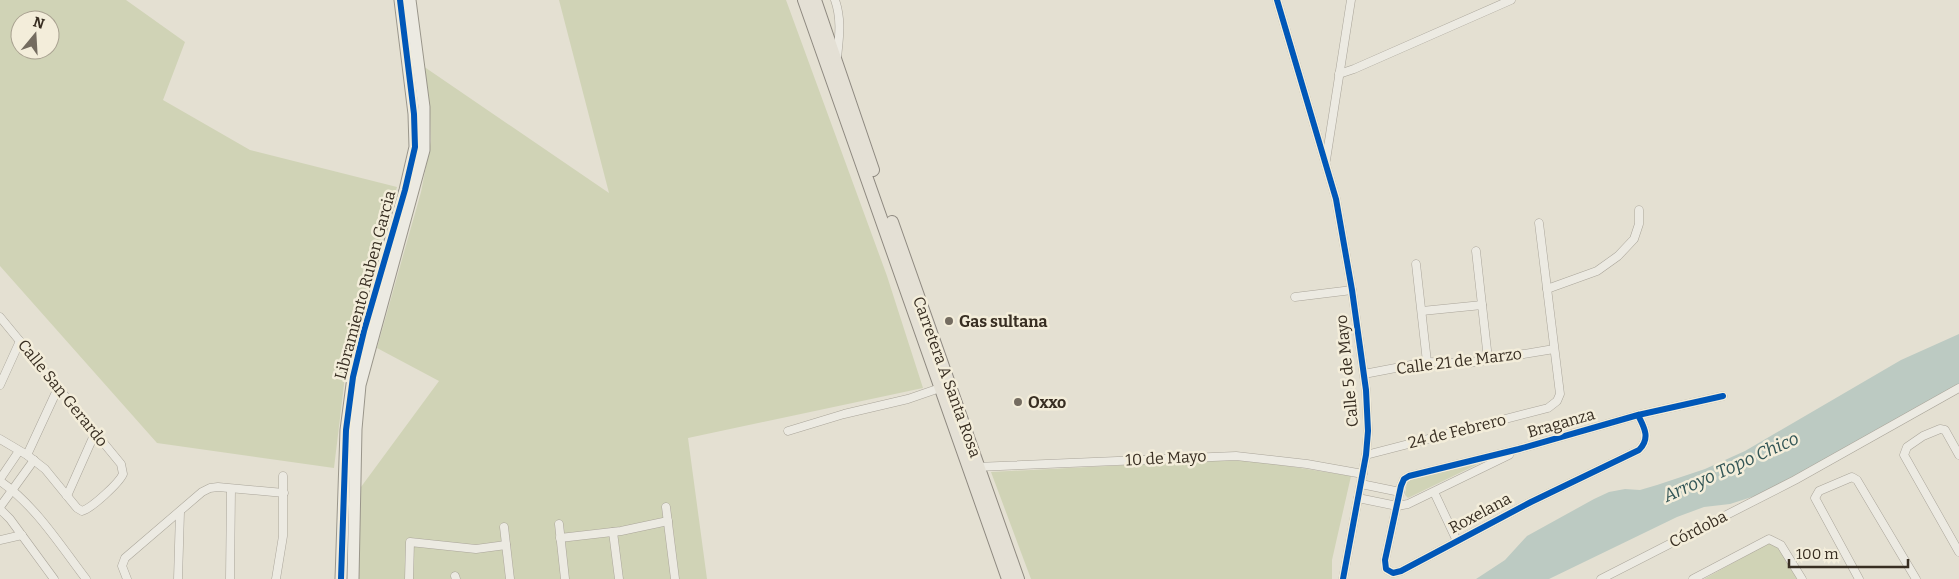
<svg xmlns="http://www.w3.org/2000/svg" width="1959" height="579" font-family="Bitter,serif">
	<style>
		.green { fill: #d0d3b6; fill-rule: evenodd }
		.water { fill: #bccac2 }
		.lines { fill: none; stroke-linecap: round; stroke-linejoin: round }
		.street-casing { stroke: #aaa59a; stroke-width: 9 }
		.secondary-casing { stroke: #99958a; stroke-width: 13 }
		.primary-casing { stroke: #8f8a81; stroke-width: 14 }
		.street { stroke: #eceae2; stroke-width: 8 }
		.secondary { stroke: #eceae2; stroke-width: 11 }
		.primary { stroke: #e4e0d5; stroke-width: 12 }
		.cycleway-casing { stroke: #f3edda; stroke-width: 9 }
		.cycleway { stroke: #0057b8; stroke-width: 6 }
		.poi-dot { fill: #746c60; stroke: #f3edda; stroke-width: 2 }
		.labels { text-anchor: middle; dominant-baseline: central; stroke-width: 5; stroke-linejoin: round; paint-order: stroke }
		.street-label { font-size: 16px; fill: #382e22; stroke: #f3edda }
		.poi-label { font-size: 16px; font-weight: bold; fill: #382e22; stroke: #f3edda; text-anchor: start }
		.water-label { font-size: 18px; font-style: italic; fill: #335656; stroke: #f3edda }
	</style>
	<rect width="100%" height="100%" fill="#e4e0d2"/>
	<g class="green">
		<path d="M0,0H126L185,42L163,100L250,150L397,187L349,343L334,468L157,443L0,266ZM20,20H50V50H20Z"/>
		<polygon points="559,0 786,0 887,276 923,388 688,438 707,579 358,579 361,487 439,381 377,348 421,192 431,141 430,113 423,66 609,193"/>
		<polygon points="1243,459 1351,476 1332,560 1332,579 1031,579 991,472"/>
		<polygon points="1478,464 1408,498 1405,495 1407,482 1414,478"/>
		<polygon points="1769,543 1776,544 1797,579 1704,579"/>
	</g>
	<polygon class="water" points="1959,334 1959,388 1795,480 1758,495 1730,504 1704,507 1677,517 1549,579 1476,579 1505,560 1527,536 1594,499 1609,492 1625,489 1640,490 1657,485 1705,469 1745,451 1901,360"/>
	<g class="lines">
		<defs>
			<g id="street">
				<path d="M835,0C842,20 839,38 837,58"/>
				<polyline points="1277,0 1336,199 1352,290 1366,390 1368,431 1366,455 1343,579"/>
				<polyline points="1339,74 1354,69 1511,0"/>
				<polyline points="1326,160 1351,0"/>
				<polyline points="1476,251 1488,359"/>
				<polyline points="1416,264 1427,362"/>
				<polyline points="1547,289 1597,271 1618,256 1634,239 1639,224 1639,210"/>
				<polyline points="1295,297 1352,290"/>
				<polyline points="1422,311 1482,305"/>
				<path d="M0,317L121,464L123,474C119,483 92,508 82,511L77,508L45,469L27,455L0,439"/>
				<polyline points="1364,374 1427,362 1469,363 1554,349"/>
				<polyline points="0,385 20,341"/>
				<path d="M1638,415C1644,427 1651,438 1639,450L1531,502L1401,571L1393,573L1386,569L1385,560L1401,486L1404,479L1409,476L1519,449L1638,415L1723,396"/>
				<polyline points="788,431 844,414 908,399 940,388"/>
				<polyline points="27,455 58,388"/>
				<polyline points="1366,455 1548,408 1557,401 1560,394 1539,223"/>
				<polyline points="1959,455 1945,430 1940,429 1923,436 1907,447 1904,455 1959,552"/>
				<polyline points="976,467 1236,456 1307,464 1363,474"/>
				<polyline points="0,479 19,451"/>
				<path d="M0,481C35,505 60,545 86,579"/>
				<polyline points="1361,484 1400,492"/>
				<polyline points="1434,492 1457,541"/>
				<polyline points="67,496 95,433"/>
				<polyline points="1358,498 1397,506 1408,504 1509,455"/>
				<polyline points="0,507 34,460"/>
				<polyline points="666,507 675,579"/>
				<polyline points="0,509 10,519 54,579"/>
				<polyline points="559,524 565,579"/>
				<polyline points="504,527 510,579"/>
				<polyline points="613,532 619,579"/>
				<polyline points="560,538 621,531 668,521"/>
				<polyline points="0,540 22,535"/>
				<polyline points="455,576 456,579"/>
				<polyline points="127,579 122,566 125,558 202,492 210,488 218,487 284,493"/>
				<polyline points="178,579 180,512"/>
				<polyline points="230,579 231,489"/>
				<polyline points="276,579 283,536 283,476"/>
				<polyline points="409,579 410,542 476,549 506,545"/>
				<polyline points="1601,579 1795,480 1959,388"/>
				<polyline points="1693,579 1769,539 1781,545 1802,579"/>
				<polyline points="1859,579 1815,498 1819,491 1852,477 1857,480 1916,579"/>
			</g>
			<g id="secondary">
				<polyline points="341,579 346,430 353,377 364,331 405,190 415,147 414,114 400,0"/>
				<polyline points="353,579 356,429 360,385 424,150 424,107 410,0"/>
			</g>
			<g id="primary">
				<polyline points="804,0 1008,579"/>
				<polyline points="815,0 873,170"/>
				<polyline points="892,222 1018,579"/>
			</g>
		</defs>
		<use href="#street" class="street-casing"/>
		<use href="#secondary" class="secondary-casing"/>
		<use href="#primary" class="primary-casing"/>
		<use href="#street" class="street"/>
		<use href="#secondary" class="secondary"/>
		<use href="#primary" class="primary"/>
		<defs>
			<g id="cycleway">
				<polyline points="1277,0 1336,199 1352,290 1366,390 1368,431 1366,455 1343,579"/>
				<path d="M1638,415C1644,427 1651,438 1639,450L1531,502L1401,571L1393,573L1386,569L1385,560L1401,486L1404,479L1409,476L1519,449L1638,415L1723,396"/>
				<polyline points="341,579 346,430 353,377 364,331 405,190 415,147 414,114 400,0"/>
			</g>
		</defs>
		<use href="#cycleway" class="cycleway-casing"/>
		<use href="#cycleway" class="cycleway"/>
	</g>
	<g class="poi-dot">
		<circle cx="949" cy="321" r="5"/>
		<circle cx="1018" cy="402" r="5"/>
	</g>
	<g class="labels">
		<g class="street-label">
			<text transform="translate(365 285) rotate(-75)">Libramiento Ruben Garcia</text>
			<text transform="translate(1459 361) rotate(-7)">Calle 21 de Marzo</text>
			<text transform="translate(1347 371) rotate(-96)">Calle 5 de Mayo</text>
			<text transform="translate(947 377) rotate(70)">Carretera A Santa Rosa</text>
			<text transform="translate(63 393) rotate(51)">Calle San Gerardo</text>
			<text transform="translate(1561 423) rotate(-16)">Braganza</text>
			<text transform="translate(1457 431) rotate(-14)">24 de Febrero</text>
			<text transform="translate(1166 458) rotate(-3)">10 de Mayo</text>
			<text transform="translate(1480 513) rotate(-28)">Roxelana</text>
			<text transform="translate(1698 529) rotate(-27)">Córdoba</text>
		</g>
		<g class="poi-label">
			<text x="959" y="321">Gas sultana</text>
			<text x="1028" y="402">Oxxo</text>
		</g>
		<g class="water-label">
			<text transform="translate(1731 467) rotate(-24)">Arroyo Topo Chico</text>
		</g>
	</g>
	<g transform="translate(35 35) rotate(18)"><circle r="24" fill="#f3edda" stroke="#a8a190"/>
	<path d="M0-4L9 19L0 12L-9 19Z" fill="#746c60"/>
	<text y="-8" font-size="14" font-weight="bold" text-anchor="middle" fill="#382e22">N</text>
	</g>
	<path d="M1789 559v8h119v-8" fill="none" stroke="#382e22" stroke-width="2.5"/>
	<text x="1796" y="559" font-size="15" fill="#382e22" stroke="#f3edda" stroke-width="4" paint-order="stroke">100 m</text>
</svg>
